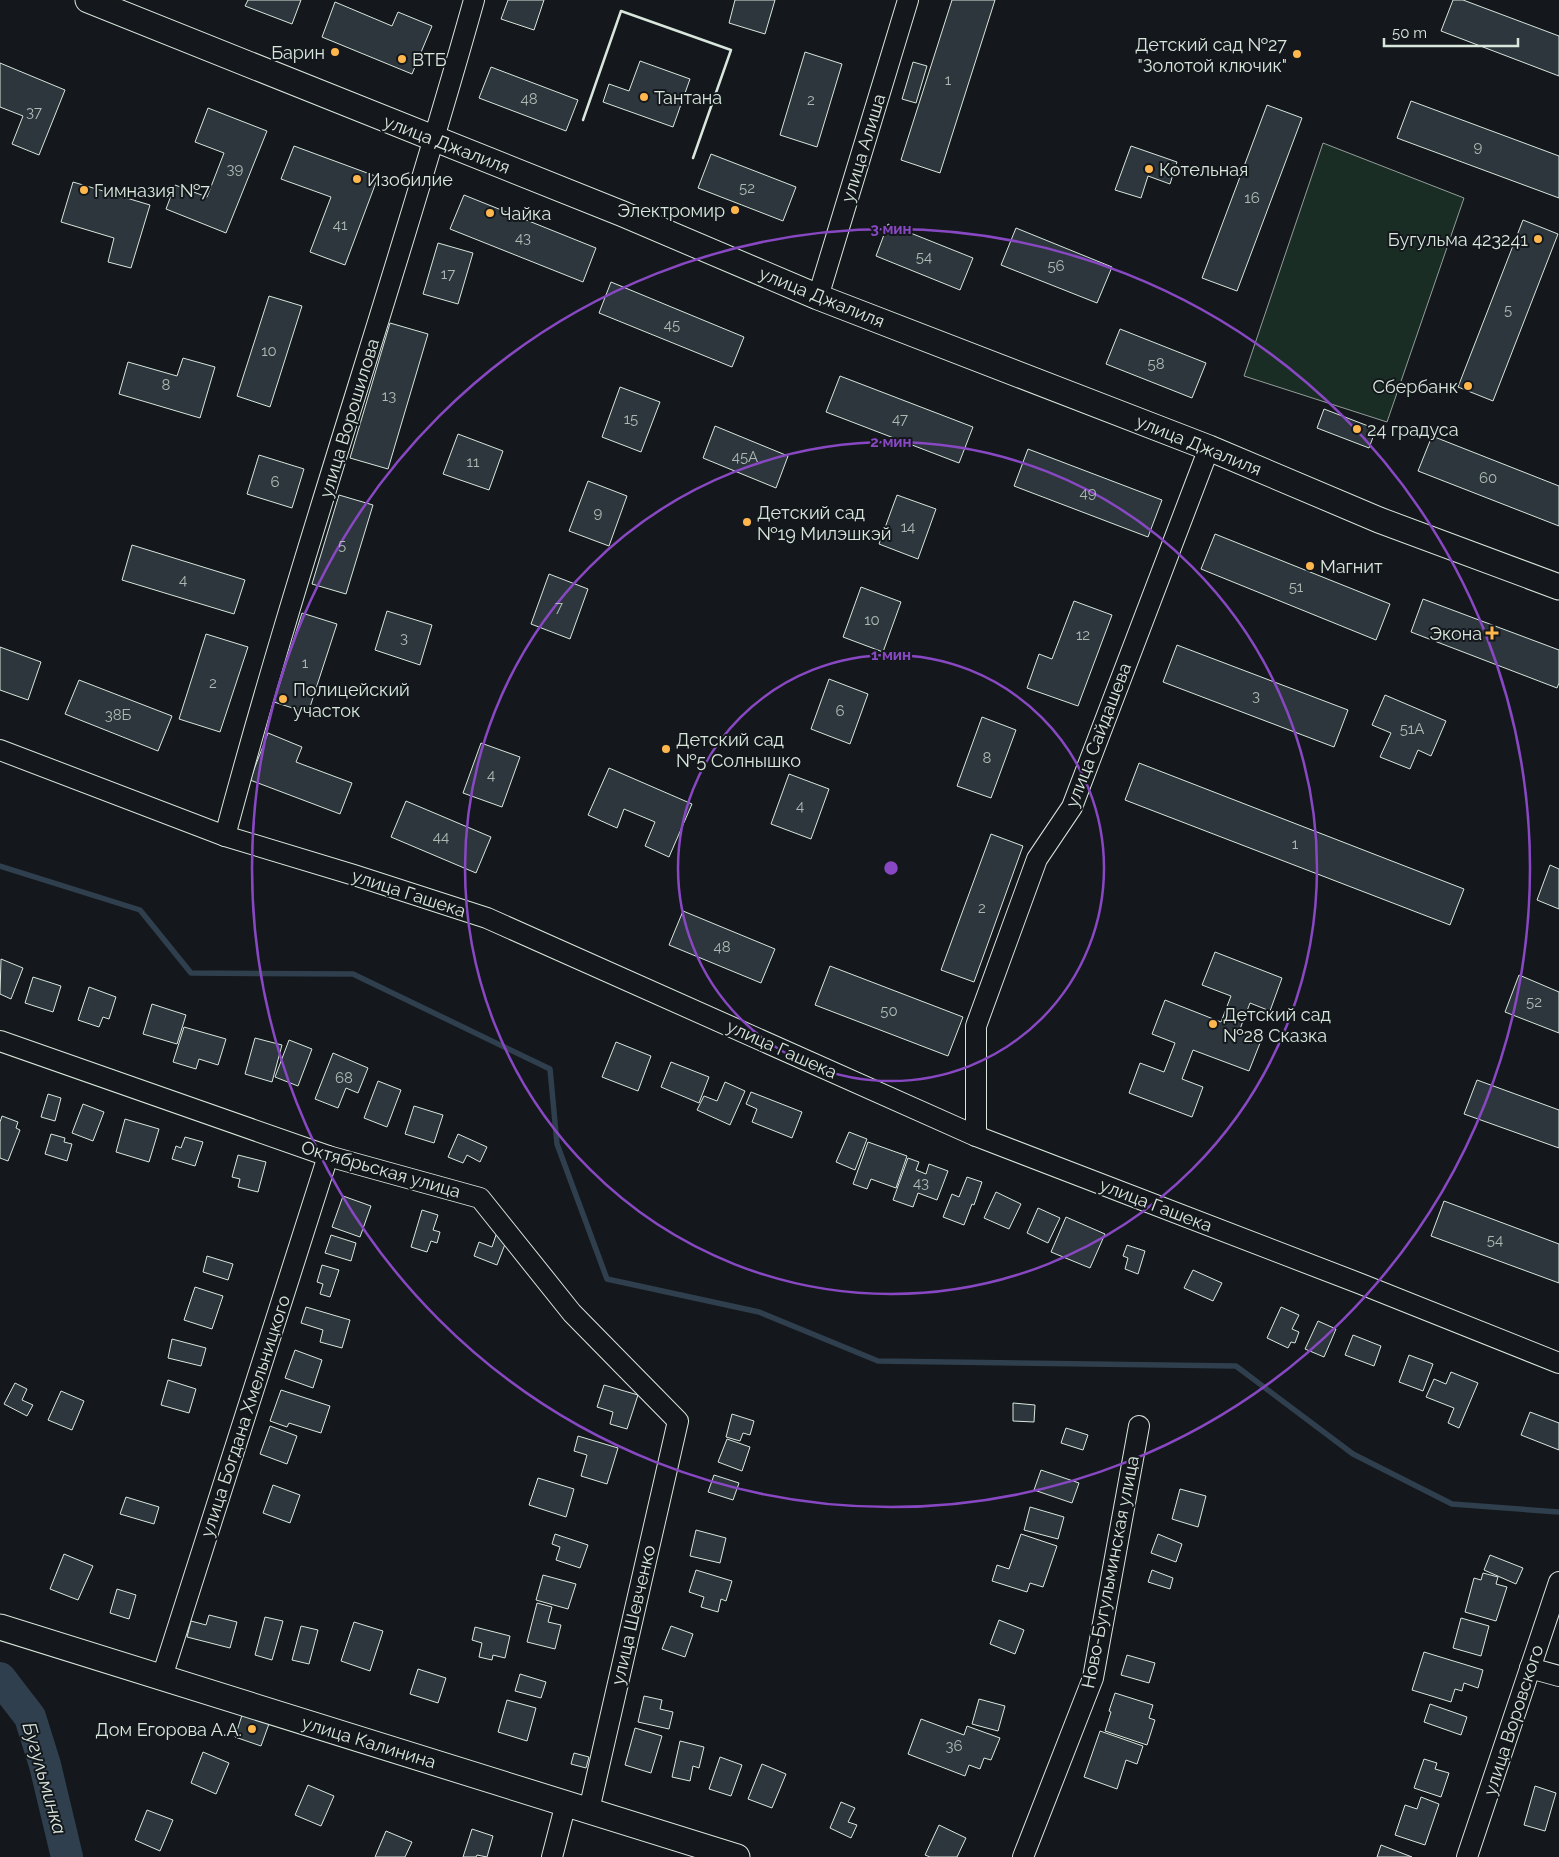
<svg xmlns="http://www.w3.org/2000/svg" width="1559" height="1857" font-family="Raleway,sans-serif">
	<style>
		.green { fill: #1a2d24; stroke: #939e99 }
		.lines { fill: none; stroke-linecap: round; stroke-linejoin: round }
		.stream { stroke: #2f3f4d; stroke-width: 5.5 }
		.river { stroke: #2f3f4d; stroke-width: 32 }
		.building { fill: #2c363c; stroke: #d8e6dc }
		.minor-casing { stroke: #d8e6dc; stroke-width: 22 }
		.major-casing { stroke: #d8e6dc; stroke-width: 27 }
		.minor { stroke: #14181c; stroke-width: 20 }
		.major { stroke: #14181c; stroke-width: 25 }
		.wall { stroke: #d8e6dc; stroke-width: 2.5 }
		.ring { fill: none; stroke: #8948c3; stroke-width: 2.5 }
		.poi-dot { fill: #ffb74d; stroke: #14181c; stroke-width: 2 }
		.labels { text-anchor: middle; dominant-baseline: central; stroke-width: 4; stroke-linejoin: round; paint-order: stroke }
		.number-label { font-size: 15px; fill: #adbab4 }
		.poi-label { font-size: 18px; fill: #d8e6dc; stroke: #14181c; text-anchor: start }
		.street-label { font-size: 18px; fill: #d8e6dc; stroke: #14181c }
		.water-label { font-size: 19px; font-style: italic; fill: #d8e6dc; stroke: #14181c }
		.centre { fill: #8948c3; stroke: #14181c; stroke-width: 2.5 }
		.ring-label { font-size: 15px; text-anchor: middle; font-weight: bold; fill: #8948c3; stroke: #14181c; stroke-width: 4; stroke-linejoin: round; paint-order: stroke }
	</style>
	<rect width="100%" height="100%" fill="#14181c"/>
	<polygon class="green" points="1323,143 1464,198 1387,422 1244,376"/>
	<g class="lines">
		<polyline class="stream" points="0,866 140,910 191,973 353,974 550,1069 557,1144 607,1279 759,1312 878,1361 1236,1366 1353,1454 1452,1504 1559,1512"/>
		<polyline class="river" points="0,1678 30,1717 45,1765 67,1857"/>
	</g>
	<g class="building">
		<polygon points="248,0 301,0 292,24 245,6"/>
		<polygon points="508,0 544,0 534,30 501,19"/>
		<polygon points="735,0 775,0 765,34 729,23"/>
		<polygon points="952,0 995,0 940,173 901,160"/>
		<polygon points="1453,0 1463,0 1559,36 1559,76 1441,31"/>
		<polygon points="335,2 392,26 398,12 432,26 412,74 322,37"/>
		<polygon points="805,52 842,64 817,147 780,135"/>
		<polygon points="640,61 690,79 673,127 603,102 609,84 629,91"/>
		<polygon points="913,62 927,66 916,103 902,99"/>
		<polygon points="0,63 65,90 39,155 12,144 23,116 0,107"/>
		<polygon points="491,67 578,100 566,131 479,98"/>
		<polygon points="1411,101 1559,156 1559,198 1397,138"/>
		<polygon points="1267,105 1302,118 1237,291 1202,278"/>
		<polygon points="208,108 267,131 226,233 166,209 175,185 207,197 224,153 195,142"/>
		<polygon points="294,146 378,177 345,265 310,252 331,197 281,179"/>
		<polygon points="1131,146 1177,162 1170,184 1148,176 1141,198 1115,190"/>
		<polygon points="711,154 796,187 783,221 698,188"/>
		<polygon points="73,182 150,205 131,268 108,262 114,238 61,222"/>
		<polygon points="464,195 596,248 583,282 450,229"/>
		<polygon points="1523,220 1558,234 1493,401 1458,387"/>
		<polygon points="888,224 973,258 960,290 876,256"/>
		<polygon points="1016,228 1112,267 1097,303 1001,265"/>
		<polygon points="438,243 473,253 458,304 423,294"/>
		<polygon points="611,282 744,337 732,367 599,313"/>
		<polygon points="269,296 302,306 270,407 237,396"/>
		<polygon points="390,323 428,334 388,469 350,458"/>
		<polygon points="1120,329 1206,363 1192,398 1106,364"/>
		<polygon points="183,358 215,367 200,418 119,394 128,362 177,376"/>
		<polygon points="840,376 973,427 959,463 826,412"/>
		<polygon points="620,387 660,402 641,452 602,437"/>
		<polygon points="1324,409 1376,429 1369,448 1317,428"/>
		<polygon points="715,426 788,456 776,488 703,458"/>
		<polygon points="458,434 503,451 489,490 443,474"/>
		<polygon points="1432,436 1559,486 1559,526 1418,471"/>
		<polygon points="1028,449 1162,500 1148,537 1014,486"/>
		<polygon points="259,455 304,469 292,508 247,494"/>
		<polygon points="588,481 627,496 609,546 569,531"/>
		<polygon points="339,495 373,505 346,594 312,584"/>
		<polygon points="897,495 936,509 918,559 879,544"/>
		<polygon points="1215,534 1390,604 1376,640 1201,569"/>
		<polygon points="132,545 245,580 234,614 122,580"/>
		<polygon points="549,574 588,589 570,639 531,624"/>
		<polygon points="861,587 901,602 883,652 843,637"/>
		<polygon points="1423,599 1559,650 1559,683 1557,688 1411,632"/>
		<polygon points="1074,601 1112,615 1078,706 1027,688 1039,654 1052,659"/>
		<polygon points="387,611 432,625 420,665 375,650"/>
		<polygon points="302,613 337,624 308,713 274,702"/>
		<polygon points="206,634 248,647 220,732 179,719"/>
		<polygon points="1177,645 1348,710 1334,747 1163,682"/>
		<polygon points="0,647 41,662 28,700 0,690"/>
		<polygon points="829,679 868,694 850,744 811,729"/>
		<polygon points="79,680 172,716 158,751 65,714"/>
		<polygon points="1385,695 1446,721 1431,756 1418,750 1410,769 1380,757 1391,733 1372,725"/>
		<polygon points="982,717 1016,730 991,798 957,786"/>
		<polygon points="268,733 302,747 296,762 352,783 340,814 250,780"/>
		<polygon points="481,743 520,757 502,807 463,793"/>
		<polygon points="1139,763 1464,889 1450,925 1125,800"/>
		<polygon points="609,768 692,804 669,857 645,846 655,822 624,809 617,828 588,815"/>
		<polygon points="789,774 829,789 811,839 771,824"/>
		<polygon points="406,801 491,837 476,873 391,837"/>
		<polygon points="991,834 1023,846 974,982 941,970"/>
		<polygon points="1550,865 1559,869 1559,909 1537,900"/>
		<polygon points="683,911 775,949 761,983 669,945"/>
		<polygon points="1215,952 1282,978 1270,1011 1250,1003 1240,1029 1262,1038 1249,1071 1193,1050 1182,1079 1203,1087 1192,1117 1129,1093 1140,1063 1164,1072 1175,1043 1152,1034 1165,1000 1221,1022 1231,996 1202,985"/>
		<polygon points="1,959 23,968 11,999 0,994"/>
		<polygon points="830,966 963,1017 948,1056 815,1005"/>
		<polygon points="1519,975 1559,992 1559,1033 1505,1012"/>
		<polygon points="33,977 61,986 53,1012 25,1003"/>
		<polygon points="89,987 116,997 109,1019 103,1017 99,1027 78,1020"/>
		<polygon points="152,1004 186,1015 177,1044 143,1034"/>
		<polygon points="184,1027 226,1039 218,1065 199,1059 196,1069 173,1062"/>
		<polygon points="255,1038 282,1045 272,1082 245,1074"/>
		<polygon points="289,1040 312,1049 298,1086 275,1077"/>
		<polygon points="616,1042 651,1056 638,1091 602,1077"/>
		<polygon points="333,1053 368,1068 358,1093 346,1088 338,1108 315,1099"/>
		<polygon points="671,1062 709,1077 699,1103 661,1087"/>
		<polygon points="1477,1080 1559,1110 1559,1148 1464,1114"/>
		<polygon points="378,1081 401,1090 387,1127 364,1118"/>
		<polygon points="725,1082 745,1091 730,1125 697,1110 704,1096 717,1101"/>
		<polygon points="751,1092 802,1112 792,1138 752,1122 757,1109 746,1104"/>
		<polygon points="48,1094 61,1098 55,1121 41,1117"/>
		<polygon points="83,1104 104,1112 93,1141 72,1133"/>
		<polygon points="414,1106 443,1115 434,1143 405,1134"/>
		<polygon points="2,1116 18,1122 16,1128 20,1130 8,1161 0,1158 0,1122"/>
		<polygon points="125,1119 159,1129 149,1162 116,1152"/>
		<polygon points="849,1132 867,1139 855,1170 836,1162"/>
		<polygon points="51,1134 65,1138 64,1142 72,1144 67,1161 45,1154"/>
		<polygon points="458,1134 487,1147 480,1162 467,1155 463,1163 448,1157"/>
		<polygon points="185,1137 203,1142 195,1166 172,1159 176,1146 181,1148"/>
		<polygon points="868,1142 907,1156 896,1188 871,1179 867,1189 853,1184"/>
		<polygon points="238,1155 266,1162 258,1192 238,1187 240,1179 232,1177"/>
		<polygon points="908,1158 919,1162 916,1170 926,1174 929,1164 948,1171 937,1200 918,1193 913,1207 893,1200"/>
		<polygon points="967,1177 982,1182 974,1205 972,1204 964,1225 943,1217 952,1194 959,1197"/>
		<polygon points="996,1192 1021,1204 1009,1229 984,1218"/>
		<polygon points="343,1196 371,1206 360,1237 332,1227"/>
		<polygon points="1444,1201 1559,1244 1559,1283 1431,1236"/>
		<polygon points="1038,1208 1060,1218 1048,1243 1027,1233"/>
		<polygon points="422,1210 438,1215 433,1230 440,1232 437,1243 431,1241 427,1252 411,1247"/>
		<polygon points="1066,1217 1105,1234 1090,1268 1051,1252"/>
		<polygon points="331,1235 356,1243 351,1261 325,1253"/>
		<polygon points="496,1235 507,1239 497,1265 474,1256 479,1242 492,1247"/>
		<polygon points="1127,1245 1145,1251 1138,1274 1125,1269 1128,1258 1123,1256"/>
		<polygon points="207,1256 233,1264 228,1280 203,1272"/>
		<polygon points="322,1265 339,1270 330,1297 320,1294 323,1284 317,1282"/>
		<polygon points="1193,1270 1222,1283 1213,1301 1184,1288"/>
		<polygon points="195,1287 223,1296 212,1329 184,1320"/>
		<polygon points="306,1307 350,1320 342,1348 320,1342 323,1330 301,1323"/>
		<polygon points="1281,1307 1299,1315 1292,1329 1299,1332 1295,1343 1291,1342 1288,1348 1267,1338"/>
		<polygon points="1318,1321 1336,1329 1324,1357 1305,1349"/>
		<polygon points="1353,1335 1381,1346 1374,1366 1345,1355"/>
		<polygon points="172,1339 206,1348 201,1366 168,1358"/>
		<polygon points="295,1350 322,1360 313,1388 285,1378"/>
		<polygon points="1409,1355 1433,1364 1423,1391 1399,1382"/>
		<polygon points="1451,1372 1478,1383 1459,1428 1448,1423 1454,1408 1426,1397 1434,1379 1446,1384"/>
		<polygon points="168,1380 196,1389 189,1413 161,1405"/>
		<polygon points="15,1383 27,1389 22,1400 33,1405 27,1416 4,1404"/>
		<polygon points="604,1385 638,1395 627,1429 610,1424 613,1412 597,1407"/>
		<polygon points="281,1390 330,1406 321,1433 289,1423 287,1427 270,1421"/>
		<polygon points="61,1391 84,1401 72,1430 48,1420"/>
		<polygon points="1013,1403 1035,1405 1034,1422 1013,1421"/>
		<polygon points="1530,1412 1559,1423 1559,1450 1521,1435"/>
		<polygon points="732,1414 754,1421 750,1435 743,1433 740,1441 726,1437"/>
		<polygon points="270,1426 297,1436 287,1464 260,1454"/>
		<polygon points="1066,1428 1088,1435 1083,1450 1061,1443"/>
		<polygon points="578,1436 618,1448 607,1484 581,1476 587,1455 574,1451"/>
		<polygon points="727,1439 750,1447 742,1471 718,1462"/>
		<polygon points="1041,1470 1079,1483 1072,1503 1034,1490"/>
		<polygon points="714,1475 739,1483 733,1500 708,1492"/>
		<polygon points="538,1478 574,1489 566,1517 529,1505"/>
		<polygon points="273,1485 300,1495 290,1523 263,1513"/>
		<polygon points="1180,1489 1206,1496 1198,1527 1172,1519"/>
		<polygon points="126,1497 159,1507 154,1524 120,1514"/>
		<polygon points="1030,1507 1064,1517 1058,1539 1024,1530"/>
		<polygon points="696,1530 726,1538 720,1563 690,1556"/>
		<polygon points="555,1534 588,1545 580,1568 556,1560 560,1547 552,1544"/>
		<polygon points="1021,1534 1057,1546 1043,1587 1030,1583 1027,1592 992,1581 997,1565 1009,1569"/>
		<polygon points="1158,1534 1182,1544 1176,1562 1151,1553"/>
		<polygon points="64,1554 93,1566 78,1600 50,1589"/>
		<polygon points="1490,1555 1523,1568 1516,1584 1484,1570"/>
		<polygon points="696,1570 732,1581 726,1601 721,1599 718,1612 701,1607 704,1597 689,1592"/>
		<polygon points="1152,1570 1173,1578 1170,1589 1148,1582"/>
		<polygon points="1483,1573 1498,1577 1496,1584 1507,1587 1496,1621 1465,1612 1474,1578 1481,1580"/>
		<polygon points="543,1575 576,1584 568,1609 536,1600"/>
		<polygon points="117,1589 136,1595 129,1619 110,1613"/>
		<polygon points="537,1603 552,1607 548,1622 561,1625 555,1649 527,1642"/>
		<polygon points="209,1615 237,1622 230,1648 187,1637 191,1621 206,1625"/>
		<polygon points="265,1617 283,1621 272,1660 255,1655"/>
		<polygon points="1461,1618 1489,1626 1481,1656 1453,1648"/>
		<polygon points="999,1620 1024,1630 1015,1654 990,1644"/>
		<polygon points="354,1622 383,1631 370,1671 341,1661"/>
		<polygon points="301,1626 318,1630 309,1664 292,1660"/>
		<polygon points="671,1626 693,1634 685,1657 662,1649"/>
		<polygon points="475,1627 510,1636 505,1658 493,1655 492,1660 479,1657 482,1643 472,1640"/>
		<polygon points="1424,1652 1483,1670 1478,1688 1464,1683 1462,1691 1455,1689 1451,1702 1412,1690"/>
		<polygon points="1127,1655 1155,1663 1149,1683 1121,1675"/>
		<polygon points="418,1669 446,1678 438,1703 410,1694"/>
		<polygon points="520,1674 546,1682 541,1698 515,1691"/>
		<polygon points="1115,1693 1153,1705 1149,1718 1155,1720 1147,1745 1105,1731 1111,1712 1109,1711"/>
		<polygon points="644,1696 662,1700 660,1709 673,1712 669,1729 638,1722"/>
		<polygon points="979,1699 1005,1706 998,1731 972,1724"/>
		<polygon points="507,1700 536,1708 527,1741 498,1732"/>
		<polygon points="1430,1704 1467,1717 1461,1735 1424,1722"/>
		<polygon points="243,1712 270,1721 261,1746 235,1737"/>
		<polygon points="921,1719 964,1735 967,1726 1000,1738 991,1760 984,1758 980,1769 969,1765 965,1776 908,1754"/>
		<polygon points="635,1728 662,1736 651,1773 625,1765"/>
		<polygon points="1100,1731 1143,1746 1137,1764 1126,1760 1117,1789 1084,1777"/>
		<polygon points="680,1741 704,1747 699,1768 693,1766 690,1781 672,1777"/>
		<polygon points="203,1752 229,1763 216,1794 191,1783"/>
		<polygon points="574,1753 589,1757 586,1768 571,1764"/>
		<polygon points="720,1757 742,1765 731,1796 709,1789"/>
		<polygon points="1424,1759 1437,1763 1435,1769 1449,1773 1441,1797 1414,1788"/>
		<polygon points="762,1764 786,1774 772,1808 748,1799"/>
		<polygon points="308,1785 334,1796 321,1826 295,1815"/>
		<polygon points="1535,1786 1556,1793 1545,1831 1524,1825"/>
		<polygon points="1421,1797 1439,1804 1425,1845 1395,1835 1405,1805 1417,1809"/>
		<polygon points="841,1802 855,1808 848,1822 857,1825 851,1838 830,1828"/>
		<polygon points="147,1810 173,1820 160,1851 135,1840"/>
		<polygon points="939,1825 966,1838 957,1857 930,1857 925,1855"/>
		<polygon points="472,1829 493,1836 487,1857 477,1855 476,1857 463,1857"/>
		<polygon points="386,1831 412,1842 405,1857 375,1857"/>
		<polygon points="1381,1845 1412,1857 1377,1857"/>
	</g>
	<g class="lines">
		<defs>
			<g id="minor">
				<polyline points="818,297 908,0"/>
				<polyline points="0,750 225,836 354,875 487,918 976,1136 1361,1284 1559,1363"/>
				<path d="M225,836C300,555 396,280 474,0"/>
				<polyline points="0,1041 328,1156 480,1198 572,1313 678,1421 589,1810"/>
				<polyline points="976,1136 976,1026 1037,859 1072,807 1209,448"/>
				<polyline points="1530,1668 1559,1676"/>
				<polyline points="162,1677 328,1156"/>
				<polyline points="552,1857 566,1803"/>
				<polyline points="1023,1857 1093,1678 1139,1426"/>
				<polyline points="1467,1857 1559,1582"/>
			</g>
			<g id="major">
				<polyline points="88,0 623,214 818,297 1209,448 1379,520 1559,587"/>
				<polyline points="0,1627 737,1857"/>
			</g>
		</defs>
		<use href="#minor" class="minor-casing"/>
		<use href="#major" class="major-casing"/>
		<use href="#minor" class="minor"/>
		<use href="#major" class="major"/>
		<polyline class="wall" points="583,120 621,11 731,50 693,158"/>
	</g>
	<g class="ring">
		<circle cx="891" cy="868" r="213"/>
		<circle cx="891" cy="868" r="426"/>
		<circle cx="891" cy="868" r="639"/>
	</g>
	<g class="poi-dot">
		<circle cx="335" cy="52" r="5"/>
		<circle cx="1297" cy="54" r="5"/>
		<circle cx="402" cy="59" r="5"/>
		<circle cx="644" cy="97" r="5"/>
		<circle cx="1149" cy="169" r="5"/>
		<circle cx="357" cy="179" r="5"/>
		<circle cx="84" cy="190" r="5"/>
		<circle cx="735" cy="210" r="5"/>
		<circle cx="490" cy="213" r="5"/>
		<circle cx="1538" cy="239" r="5"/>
		<circle cx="1468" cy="386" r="5"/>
		<circle cx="1357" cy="429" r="5"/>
		<circle cx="747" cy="522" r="5"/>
		<circle cx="1310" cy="566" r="5"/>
		<path d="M1489.5 625.5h5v5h5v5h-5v5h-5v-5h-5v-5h5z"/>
		<circle cx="283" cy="699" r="5"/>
		<circle cx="666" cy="749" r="5"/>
		<circle cx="1213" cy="1024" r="5"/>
		<circle cx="252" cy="1729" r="5"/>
	</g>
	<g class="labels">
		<g class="number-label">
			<text x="948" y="80">1</text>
			<text x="529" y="99">48</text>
			<text x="811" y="100">2</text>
			<text x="34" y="112">37</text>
			<text x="1478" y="147">9</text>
			<text x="235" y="169">39</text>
			<text x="747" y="188">52</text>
			<text x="1252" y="198">16</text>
			<text x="340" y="225">41</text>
			<text x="523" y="238">43</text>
			<text x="924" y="257">54</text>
			<text x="1056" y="266">56</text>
			<text x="448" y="274">17</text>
			<text x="1508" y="310">5</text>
			<text x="672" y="325">45</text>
			<text x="269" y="351">10</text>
			<text x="1156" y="364">58</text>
			<text x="166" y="385">8</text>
			<text x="389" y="396">13</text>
			<text x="631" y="419">15</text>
			<text x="900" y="419">47</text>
			<text x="745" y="457">45А</text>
			<text x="473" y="462">11</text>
			<text x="1488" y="478">60</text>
			<text x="275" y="482">6</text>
			<text x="1088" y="493">49</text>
			<text x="598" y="513">9</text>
			<text x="908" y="527">14</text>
			<text x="342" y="545">5</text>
			<text x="183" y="580">4</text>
			<text x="1296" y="587">51</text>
			<text x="559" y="607">7</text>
			<text x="872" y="620">10</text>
			<text x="1083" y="635">12</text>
			<text x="404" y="638">3</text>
			<text x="305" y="663">1</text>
			<text x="213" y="683">2</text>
			<text x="1256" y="696">3</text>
			<text x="840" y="711">6</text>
			<text x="118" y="715">38Б</text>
			<text x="1412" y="729">51А</text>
			<text x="987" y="758">8</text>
			<text x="491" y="775">4</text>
			<text x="800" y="806">4</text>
			<text x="441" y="837">44</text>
			<text x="1295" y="844">1</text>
			<text x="982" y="908">2</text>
			<text x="722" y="947">48</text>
			<text x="1534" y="1002">52</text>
			<text x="889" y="1011">50</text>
			<text x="344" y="1078">68</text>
			<text x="921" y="1183">43</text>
			<text x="1495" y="1240">54</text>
			<text x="954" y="1746">36</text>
		</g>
		<g class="poi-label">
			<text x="1287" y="44" text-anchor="end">Детский сад №27<tspan x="1287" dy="21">"Золотой ключик"</tspan></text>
			<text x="325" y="52" text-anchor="end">Барин</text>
			<text x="412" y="59">ВТБ</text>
			<text x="654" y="97">Тантана</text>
			<text x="1159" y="169">Котельная</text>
			<text x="367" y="179">Изобилие</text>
			<text x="94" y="190">Гимназия №7</text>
			<text x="725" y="210" text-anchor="end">Электромир</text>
			<text x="500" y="213">Чайка</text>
			<text x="1528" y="239" text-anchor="end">Бугульма 423241</text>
			<text x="1458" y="386" text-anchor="end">Сбербанк</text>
			<text x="1367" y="429">24 градуса</text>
			<text x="757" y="512">Детский сад<tspan x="757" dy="21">№19 Милэшкэй</tspan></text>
			<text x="1320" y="566">Магнит</text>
			<text x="1482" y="633" text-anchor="end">Экона</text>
			<text x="293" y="689">Полицейский<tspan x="293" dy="21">участок</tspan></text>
			<text x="676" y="739">Детский сад<tspan x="676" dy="21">№5 Солнышко</tspan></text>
			<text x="1223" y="1014">Детский сад<tspan x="1223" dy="21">№28 Сказка</tspan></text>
			<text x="242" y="1729" text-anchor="end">Дом Егорова А.А.</text>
		</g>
		<g class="street-label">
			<text transform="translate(447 144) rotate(21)">улица Джалиля</text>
			<text transform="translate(863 148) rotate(-73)">улица Алиша</text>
			<text transform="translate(822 297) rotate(22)">улица Джалиля</text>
			<text transform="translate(349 418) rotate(-73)">улица Ворошилова</text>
			<text transform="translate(1199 445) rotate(22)">улица Джалиля</text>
			<text transform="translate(1098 735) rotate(-69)">улица Сайдашева</text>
			<text transform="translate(409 893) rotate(18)">улица Гашека</text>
			<text transform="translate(782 1049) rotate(24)">улица Гашека</text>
			<text transform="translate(381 1169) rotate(16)">Октябрьская улица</text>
			<text transform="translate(1156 1205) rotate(21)">улица Гашека</text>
			<text transform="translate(245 1416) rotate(-72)">улица Богдана Хмельницкого</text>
			<text transform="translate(1110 1572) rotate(-79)">Ново-Бугульминская улица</text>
			<text transform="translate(633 1615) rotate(-77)">улица Шевченко</text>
			<text transform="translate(1513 1720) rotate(-72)">улица Воровского</text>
			<text transform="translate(369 1742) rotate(17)">улица Калинина</text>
		</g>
		<g class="water-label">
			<text transform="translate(45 1778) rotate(74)">Бугульминка</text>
		</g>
	</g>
	<circle cx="891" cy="868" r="8" class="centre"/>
	<g class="ring-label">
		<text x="891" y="234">3 мин</text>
		<text x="891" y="447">2 мин</text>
		<text x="891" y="660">1 мин</text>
	</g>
	<path d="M1384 38v8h134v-8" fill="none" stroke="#d8e6dc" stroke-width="2.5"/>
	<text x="1392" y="38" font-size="15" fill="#d8e6dc" stroke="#14181c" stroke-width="4" paint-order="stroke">50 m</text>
</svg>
